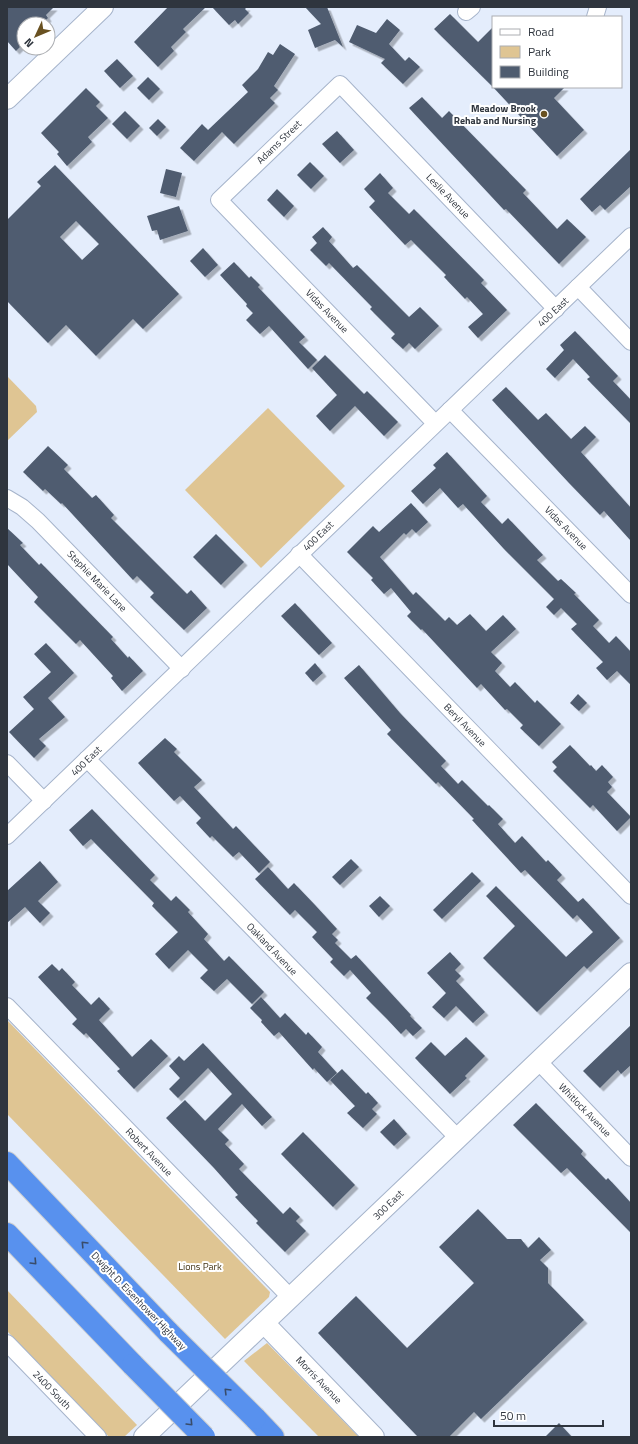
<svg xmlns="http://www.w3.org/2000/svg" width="638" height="1444" font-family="'Titillium Web',sans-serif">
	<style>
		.green { fill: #dfc593 }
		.building { fill: #4f5c6f; fill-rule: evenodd; filter: url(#shadow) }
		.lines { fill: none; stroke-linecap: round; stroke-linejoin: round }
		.minor-casing { stroke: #a6b4cb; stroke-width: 18 }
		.tertiary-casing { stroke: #a6b4cb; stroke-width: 22 }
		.motorway-casing { stroke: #cdcfd1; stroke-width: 24 }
		.minor { stroke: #fff; stroke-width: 16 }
		.tertiary { stroke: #fff; stroke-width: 20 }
		.motorway { stroke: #5891ee; stroke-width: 22 }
		.motorway-bridge-casing { stroke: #cdcfd1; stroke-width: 24; stroke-linecap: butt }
		.motorway-bridge { stroke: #5891ee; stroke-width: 22 }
		.oneway { stroke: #394c6a }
		.poi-dot { fill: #695121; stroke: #fff; stroke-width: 1.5 }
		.labels { text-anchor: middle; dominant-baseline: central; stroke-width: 4; stroke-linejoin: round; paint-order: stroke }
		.poi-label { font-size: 10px; font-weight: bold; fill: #2f353e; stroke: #fff; text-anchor: end }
		.street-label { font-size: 10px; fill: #2f353e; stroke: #fff }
		.park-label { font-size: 10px; fill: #403112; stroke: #fff }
	</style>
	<defs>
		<filter id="shadow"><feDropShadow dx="3.5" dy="3.5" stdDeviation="0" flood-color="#0004"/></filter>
	</defs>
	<rect width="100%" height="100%" fill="#e4edfc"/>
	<g class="green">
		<polygon points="7,376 36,406 37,412 7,441"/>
		<polygon points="268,408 345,486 261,568 185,490"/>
		<polygon points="7,1020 270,1292 269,1297 225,1339 7,1114"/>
		<polygon points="7,1290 137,1425 124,1437 109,1437 7,1331"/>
		<polygon points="267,1343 359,1437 319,1437 244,1361"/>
	</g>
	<g class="building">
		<polygon points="7,7 54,7 46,15 48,18 42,24 24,24 24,43 16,51 7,41"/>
		<polygon points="168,7 206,7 183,29 186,32 171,47 174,51 158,67 134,42"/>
		<polygon points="212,7 247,7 245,9 249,13 238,24 235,20 229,25"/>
		<polygon points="305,7 327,7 343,47 335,40 315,48 308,30 321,24"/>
		<polygon points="450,14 478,42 493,27 493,87 434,29"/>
		<polygon points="387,19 400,30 389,44 405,61 409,57 420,67 403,84 381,63 385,59 349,42 357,25 376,33"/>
		<polygon points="280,44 295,54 274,86 278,90 270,98 275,103 234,144 222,132 194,161 180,148 202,124 208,130 248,92 242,85 258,69 268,52 273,55"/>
		<polygon points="117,59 133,76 120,88 104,71"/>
		<polygon points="148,77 160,89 149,100 137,88"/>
		<polygon points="493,87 565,87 554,98 584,130 557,156"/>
		<polygon points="86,88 100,102 96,106 108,118 88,137 92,142 67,166 57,154 59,152 41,133"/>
		<polygon points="422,97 442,118 449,111 526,190 523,193 557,229 567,219 586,237 559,264 506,209 504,210 409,108"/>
		<polygon points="125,111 140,126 127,139 112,124"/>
		<polygon points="158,119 166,127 157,136 149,128"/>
		<polygon points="337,131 354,150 340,163 322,144"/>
		<polygon points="631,149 631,186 605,210 600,205 592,212 580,199"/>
		<polygon points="310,162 324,176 311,189 297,175"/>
		<path d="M55,165L179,294L143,329L133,319L96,356L66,325L48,343L7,301V220L41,186L37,182ZM76,221L99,244L82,260L60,237Z"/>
		<polygon points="166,169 182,173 176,197 160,193"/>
		<polygon points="380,173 393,188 388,193 409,214 414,209 484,280 481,283 507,310 478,338 468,327 483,314 467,297 465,299 444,277 446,275 411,240 405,245 369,207 375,201 364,189"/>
		<polygon points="277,189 294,206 284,217 267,200"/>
		<polygon points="179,206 188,231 160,240 157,230 152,231 147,216"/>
		<polygon points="323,227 332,237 329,241 353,268 357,265 409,317 420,307 439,326 415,349 409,343 403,349 391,338 395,334 370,309 372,307 329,263 326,266 310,250 317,243 312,237"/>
		<polygon points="203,248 218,265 205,277 190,261"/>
		<polygon points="234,262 249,278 251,276 260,285 258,287 305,337 299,342 317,360 308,369 269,326 260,334 246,320 253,313 246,306 247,304 220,275"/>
		<polygon points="575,331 618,376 613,381 631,400 631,424 587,379 590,377 573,359 555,378 546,369 564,350 560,345"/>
		<polygon points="325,355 364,394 367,391 398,422 384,436 355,406 330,431 316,416 337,395 312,368"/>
		<polygon points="506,387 538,420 546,413 571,439 585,426 596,437 581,452 631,508 631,541 604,511 600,515 569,483 492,400"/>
		<polygon points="48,446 68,465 64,469 92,498 96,495 114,515 111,518 187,594 191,590 207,608 184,630 150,597 154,593 137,576 133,580 62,503 61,504 45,489 43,491 23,472"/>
		<polygon points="447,452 487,496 481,502 502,524 508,518 543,555 537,560 558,581 561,579 576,593 574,594 599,620 593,626 609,643 616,636 631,652 631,685 617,671 607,680 596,668 603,662 571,629 577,624 561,608 554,615 546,607 554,599 504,549 463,504 458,508 440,488 423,504 411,491 436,468 433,465"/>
		<polygon points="411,503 428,522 416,533 412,529 406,535 404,533 380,557 413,595 416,592 445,621 449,617 457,625 470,614 486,631 503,615 516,629 491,652 502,663 495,671 510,687 515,682 535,703 537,700 561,724 539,746 520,728 523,725 507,709 505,710 481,684 477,688 422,629 421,630 407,616 411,612 391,588 384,594 371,580 373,578 347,552 373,526 379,532"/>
		<polygon points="7,528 23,543 20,545 39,565 41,563 113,637 111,639 128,658 129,656 143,671 122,691 111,678 113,676 80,640 76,644 34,602 38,597 7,564"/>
		<polygon points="216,534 244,562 221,585 193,557"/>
		<polygon points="295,603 332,643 319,655 281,616"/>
		<polygon points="46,643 74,673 48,698 65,717 39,739 46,746 34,758 9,732 34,709 23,697 51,672 34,654"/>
		<polygon points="315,663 323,673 313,682 305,673"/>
		<polygon points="359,665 400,713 446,761 441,766 458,784 462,780 488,806 489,805 503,819 498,824 515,843 522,836 546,862 548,860 562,875 557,880 578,902 583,898 620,938 587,969 584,966 537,1012 483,958 515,926 486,896 496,886 566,957 593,932 577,915 573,919 525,870 521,873 472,820 474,819 438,782 436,784 387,734 391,730 344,678"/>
		<polygon points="578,694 587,703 579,711 570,703"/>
		<polygon points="165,738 177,749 174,752 202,780 194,787 233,829 236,826 270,862 259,873 239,852 233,857 212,836 210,838 196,823 201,818 180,796 174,801 138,763"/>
		<polygon points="570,745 590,766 591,765 596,771 602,765 613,777 608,782 612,787 607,792 631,817 617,831 593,805 590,808 553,771 557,767 552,762"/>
		<polygon points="92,809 155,875 150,880 171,901 176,896 190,910 188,912 208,934 204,939 224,961 229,956 264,992 252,1004 227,979 214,991 200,978 208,970 188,950 169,969 155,954 178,932 152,906 154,903 91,839 83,846 69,830"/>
		<polygon points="351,859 359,867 340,885 332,877"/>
		<polygon points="40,861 58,882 38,901 50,913 40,923 25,907 7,923 7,891"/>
		<polygon points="268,867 288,889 294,883 315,905 337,929 332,934 338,940 335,943 351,959 356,955 411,1015 410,1016 422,1028 413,1036 406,1029 401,1034 387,1019 366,998 371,993 350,970 344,976 330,962 333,959 312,937 317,932 295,910 290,915 255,879"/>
		<polygon points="472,872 481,881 442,919 433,910"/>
		<polygon points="380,896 390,906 379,917 369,906"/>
		<polygon points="450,952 461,964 455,970 461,976 456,981 485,1012 473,1023 456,1006 444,1018 432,1007 446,993 427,973"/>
		<polygon points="52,964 59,971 62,968 75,982 72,985 91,1005 99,997 110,1009 99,1020 132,1057 151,1039 168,1056 134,1089 117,1071 120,1069 86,1033 84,1035 72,1024 77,1019 38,977"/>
		<polygon points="261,997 280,1018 285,1013 306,1035 308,1032 322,1047 318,1052 337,1073 327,1082 314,1068 313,1070 279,1032 274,1036 261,1022 262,1020 250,1008"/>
		<polygon points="631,1025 631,1065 621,1074 618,1070 600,1088 583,1071"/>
		<polygon points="466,1037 485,1056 465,1076 467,1078 450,1094 415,1058 431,1042 445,1056"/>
		<polygon points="203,1043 272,1117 262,1126 242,1104 218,1129 229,1140 225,1144 244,1164 239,1169 283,1214 290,1207 300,1217 296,1221 306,1231 285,1252 256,1223 258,1221 235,1197 238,1195 214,1168 166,1118 185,1100 205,1121 232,1094 208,1068 178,1098 169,1089 180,1078 169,1066 179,1056 184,1061"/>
		<polygon points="342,1069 366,1094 368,1092 378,1103 372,1109 377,1114 363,1128 347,1113 355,1106 330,1080"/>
		<polygon points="536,1103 583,1151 581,1154 606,1180 608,1178 631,1203 631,1233 567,1168 561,1173 513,1125"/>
		<polygon points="394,1119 407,1134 394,1146 380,1132"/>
		<polygon points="303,1132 355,1185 333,1207 281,1154"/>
		<polygon points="478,1209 507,1239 521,1239 528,1248 539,1237 551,1250 540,1260 548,1268 548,1283 584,1320 481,1419 474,1412 449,1437 418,1437 318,1333 356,1296 407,1348 474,1283 439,1247"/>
		<polygon points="559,1423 572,1437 545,1437"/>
	</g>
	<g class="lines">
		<defs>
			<g id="minor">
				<polyline points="466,12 472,7"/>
				<polyline points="595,17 598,7"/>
				<polyline points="578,287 631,342"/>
				<polyline points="450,410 631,595"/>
				<polyline points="435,423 219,200 340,84 556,309"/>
				<polyline points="7,498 22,507 38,521 182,669"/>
				<polyline points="299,554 631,896"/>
				<polyline points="87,759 458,1138"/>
				<polyline points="7,763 44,801"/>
				<polyline points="7,836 631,236"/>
				<polyline points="7,1006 291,1298"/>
				<polyline points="539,1062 631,1158"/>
				<polyline points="7,1343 98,1437"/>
			</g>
			<g id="tertiary">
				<polyline points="7,99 103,7"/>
				<polyline points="264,1323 374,1437"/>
				<polyline points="144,1437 631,973"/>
			</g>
			<g id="motorway">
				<polyline points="7,1163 169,1333"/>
				<polyline points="7,1234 133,1365"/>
				<polyline points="255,1418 273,1437"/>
			</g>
		</defs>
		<use href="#minor" class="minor-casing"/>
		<use href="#tertiary" class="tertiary-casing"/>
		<use href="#motorway" class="motorway-casing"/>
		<use href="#minor" class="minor"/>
		<use href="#tertiary" class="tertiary"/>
		<use href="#motorway" class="motorway"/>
		<defs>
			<g id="motorway-bridge">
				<polyline points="169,1333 255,1418"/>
				<polyline points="133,1365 204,1437"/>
			</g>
		</defs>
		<use href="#motorway-bridge" class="motorway-bridge-casing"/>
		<use href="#motorway-bridge" class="motorway-bridge"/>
	</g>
	<defs><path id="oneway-chevron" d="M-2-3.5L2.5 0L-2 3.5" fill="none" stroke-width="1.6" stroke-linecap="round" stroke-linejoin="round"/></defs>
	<g class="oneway">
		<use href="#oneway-chevron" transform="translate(84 1244) rotate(-134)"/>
		<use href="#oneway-chevron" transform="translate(34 1262) rotate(46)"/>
		<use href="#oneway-chevron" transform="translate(227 1391) rotate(-135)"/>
		<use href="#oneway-chevron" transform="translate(190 1423) rotate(46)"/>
	</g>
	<circle class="poi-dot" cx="544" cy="114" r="4"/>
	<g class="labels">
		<g class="poi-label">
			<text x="536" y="108">Meadow Brook<tspan x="536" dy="12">Rehab and Nursing</tspan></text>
		</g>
		<g class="street-label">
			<text transform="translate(279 142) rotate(-44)">Adams Street</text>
			<text transform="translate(448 196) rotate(46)">Leslie Avenue</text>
			<text transform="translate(327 311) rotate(46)">Vidas Avenue</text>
			<text transform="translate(553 312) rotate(-43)">400 East</text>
			<text transform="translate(566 528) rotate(46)">Vidas Avenue</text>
			<text transform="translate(318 536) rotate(-44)">400 East</text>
			<text transform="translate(97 581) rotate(46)">Stephie Marie Lane</text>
			<text transform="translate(465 725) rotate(46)">Beryl Avenue</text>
			<text transform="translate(86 761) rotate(-44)">400 East</text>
			<text transform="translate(272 949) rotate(46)">Oakland Avenue</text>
			<text transform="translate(585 1110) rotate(46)">Whitlock Avenue</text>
			<text transform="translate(149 1152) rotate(46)">Robert Avenue</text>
			<text transform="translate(388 1205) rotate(-44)">300 East</text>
			<text transform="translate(139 1301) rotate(46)">Dwight D. Eisenhower Highway</text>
			<text transform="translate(319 1380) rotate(46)">Morris Avenue</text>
			<text transform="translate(52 1390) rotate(46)">2400 South</text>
		</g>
		<g class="park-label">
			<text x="200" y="1266">Lions Park</text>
		</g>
	</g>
	<rect width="638" height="1444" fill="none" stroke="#2f353e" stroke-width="16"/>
	<rect x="492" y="16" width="130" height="72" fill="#ffffff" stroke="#acaeb2"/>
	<rect x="500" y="29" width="20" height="6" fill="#ffffff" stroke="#acaeb2"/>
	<text x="528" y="36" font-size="12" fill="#2f353e">Road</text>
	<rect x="500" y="46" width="20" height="12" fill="#dfc593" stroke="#acaeb2"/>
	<text x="528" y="56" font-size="12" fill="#2f353e">Park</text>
	<rect x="500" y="66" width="20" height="12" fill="#4f5c6f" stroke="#acaeb2"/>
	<text x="528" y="76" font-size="12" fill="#2f353e">Building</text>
	<g transform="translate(36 36) rotate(226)"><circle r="19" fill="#ffffff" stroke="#acaeb2"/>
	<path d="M0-3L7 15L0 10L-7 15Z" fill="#695121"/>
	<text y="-6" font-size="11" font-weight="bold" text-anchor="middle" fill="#2f353e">N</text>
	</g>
	<path d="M494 1420v6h109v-6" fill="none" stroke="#2f353e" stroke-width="2"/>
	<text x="500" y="1420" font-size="12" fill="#2f353e" stroke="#ffffff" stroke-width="3" paint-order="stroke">50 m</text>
</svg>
